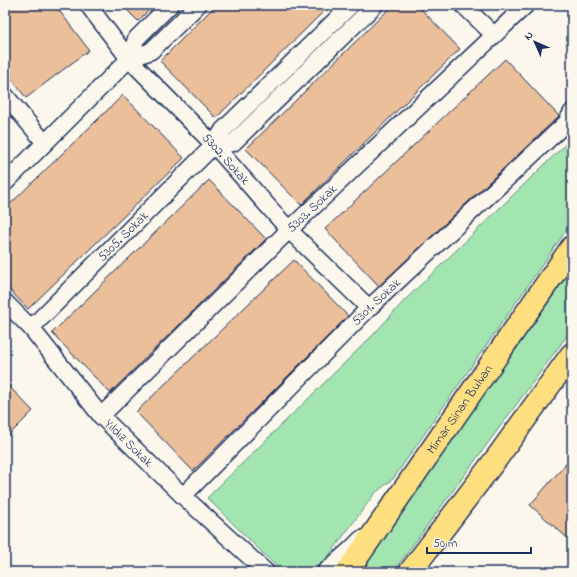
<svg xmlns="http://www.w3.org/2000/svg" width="577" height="577" font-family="'Indie Flower',sans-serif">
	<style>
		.green { fill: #a2e5b0; stroke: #5e8a87 }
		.building { fill: #ebbf9a; stroke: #1b2f5e }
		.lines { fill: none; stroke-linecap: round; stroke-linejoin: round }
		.minor-casing { stroke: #1b2f5e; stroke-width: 19 }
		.highway-casing { stroke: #1b2f5e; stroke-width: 25 }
		.minor { stroke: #fbf7ec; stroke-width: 16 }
		.highway { stroke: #fedf80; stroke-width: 22 }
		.labels { text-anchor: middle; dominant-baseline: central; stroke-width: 3; stroke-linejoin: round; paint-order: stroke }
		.street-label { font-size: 13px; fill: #1b2f5e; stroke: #fbf7ec }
	</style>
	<rect width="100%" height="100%" fill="#fbf7ec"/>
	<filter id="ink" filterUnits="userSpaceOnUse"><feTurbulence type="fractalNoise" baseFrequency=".025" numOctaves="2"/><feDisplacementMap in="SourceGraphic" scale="8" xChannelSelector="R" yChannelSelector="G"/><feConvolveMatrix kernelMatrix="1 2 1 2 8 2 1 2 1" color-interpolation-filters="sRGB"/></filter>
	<g filter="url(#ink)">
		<g class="green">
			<polygon points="572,138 572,222 393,479 375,493 325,561 306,572 282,572 207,498 373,335 405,300"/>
			<polygon points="572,268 572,329 393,572 360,572"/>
		</g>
		<g class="building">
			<polygon points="5,5 55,5 89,50 26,98 5,70"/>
			<polygon points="122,5 154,5 138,21"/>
			<polygon points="216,5 330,5 216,118 160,61"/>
			<polygon points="393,5 417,5 460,49 301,205 246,149"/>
			<polygon points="505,59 559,116 558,117 379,286 325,229"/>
			<polygon points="123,95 184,158 28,309 5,285 5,209"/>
			<polygon points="209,180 266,239 110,393 52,333"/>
			<polygon points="294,260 348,316 193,471 136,412"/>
			<polygon points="5,382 33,411 5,439"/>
			<polygon points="572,457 572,542 530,505"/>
		</g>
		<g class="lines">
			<defs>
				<g id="minor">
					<path id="s1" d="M88,5L129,59L214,145L289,230L369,308"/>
					<polyline points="463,5 494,35"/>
					<polyline points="129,59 136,39 170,5"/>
					<polyline points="5,95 45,143"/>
					<polyline points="214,145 233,143 375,5"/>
					<polyline points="5,183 129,59 151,51 198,5"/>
					<path id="s2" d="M5,302L31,328L101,416L183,496L266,572"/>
					<path id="s3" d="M31,328L214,145L223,130L351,5"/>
					<path id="s4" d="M101,416L289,230L526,5"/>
					<path id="s5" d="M183,496L369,308L566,123L572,112"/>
					<polyline points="325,572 350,550 361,539"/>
				</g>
				<g id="highway">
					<path id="s6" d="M347,572L572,247"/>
					<polyline points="410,572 499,455 572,354"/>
				</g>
			</defs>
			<use href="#minor" class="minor-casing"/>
			<use href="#highway" class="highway-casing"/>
			<use href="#minor" class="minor"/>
			<use href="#highway" class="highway"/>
		</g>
	</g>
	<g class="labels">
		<g class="street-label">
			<text stroke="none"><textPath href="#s1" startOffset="207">5302. Sokak</textPath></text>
			<text stroke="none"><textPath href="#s4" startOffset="296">5303. Sokak</textPath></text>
			<text stroke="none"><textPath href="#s3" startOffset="130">5305. Sokak</textPath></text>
			<text stroke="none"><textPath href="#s5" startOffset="274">5301. Sokak</textPath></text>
			<text stroke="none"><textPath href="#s6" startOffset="198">Mimar Sinan Bulvarı</textPath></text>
			<text stroke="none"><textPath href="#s2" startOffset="188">Yıldız Sokak</textPath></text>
		</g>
	</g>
	<rect width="577" height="577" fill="none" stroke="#fbf7ec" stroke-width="20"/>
	<rect x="10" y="10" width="557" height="557" fill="none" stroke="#1b2f5e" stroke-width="1.5" filter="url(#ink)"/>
	<g transform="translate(535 42) rotate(315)" stroke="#fbf7ec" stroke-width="3" paint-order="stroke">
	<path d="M0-3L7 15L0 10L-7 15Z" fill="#1b2f5e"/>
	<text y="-6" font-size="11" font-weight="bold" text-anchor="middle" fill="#1b2f5e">N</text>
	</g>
	<path d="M427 547v6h104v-6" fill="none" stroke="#1b2f5e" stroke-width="2"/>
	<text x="433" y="547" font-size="12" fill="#1b2f5e" stroke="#fbf7ec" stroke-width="3" paint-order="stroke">50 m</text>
</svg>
